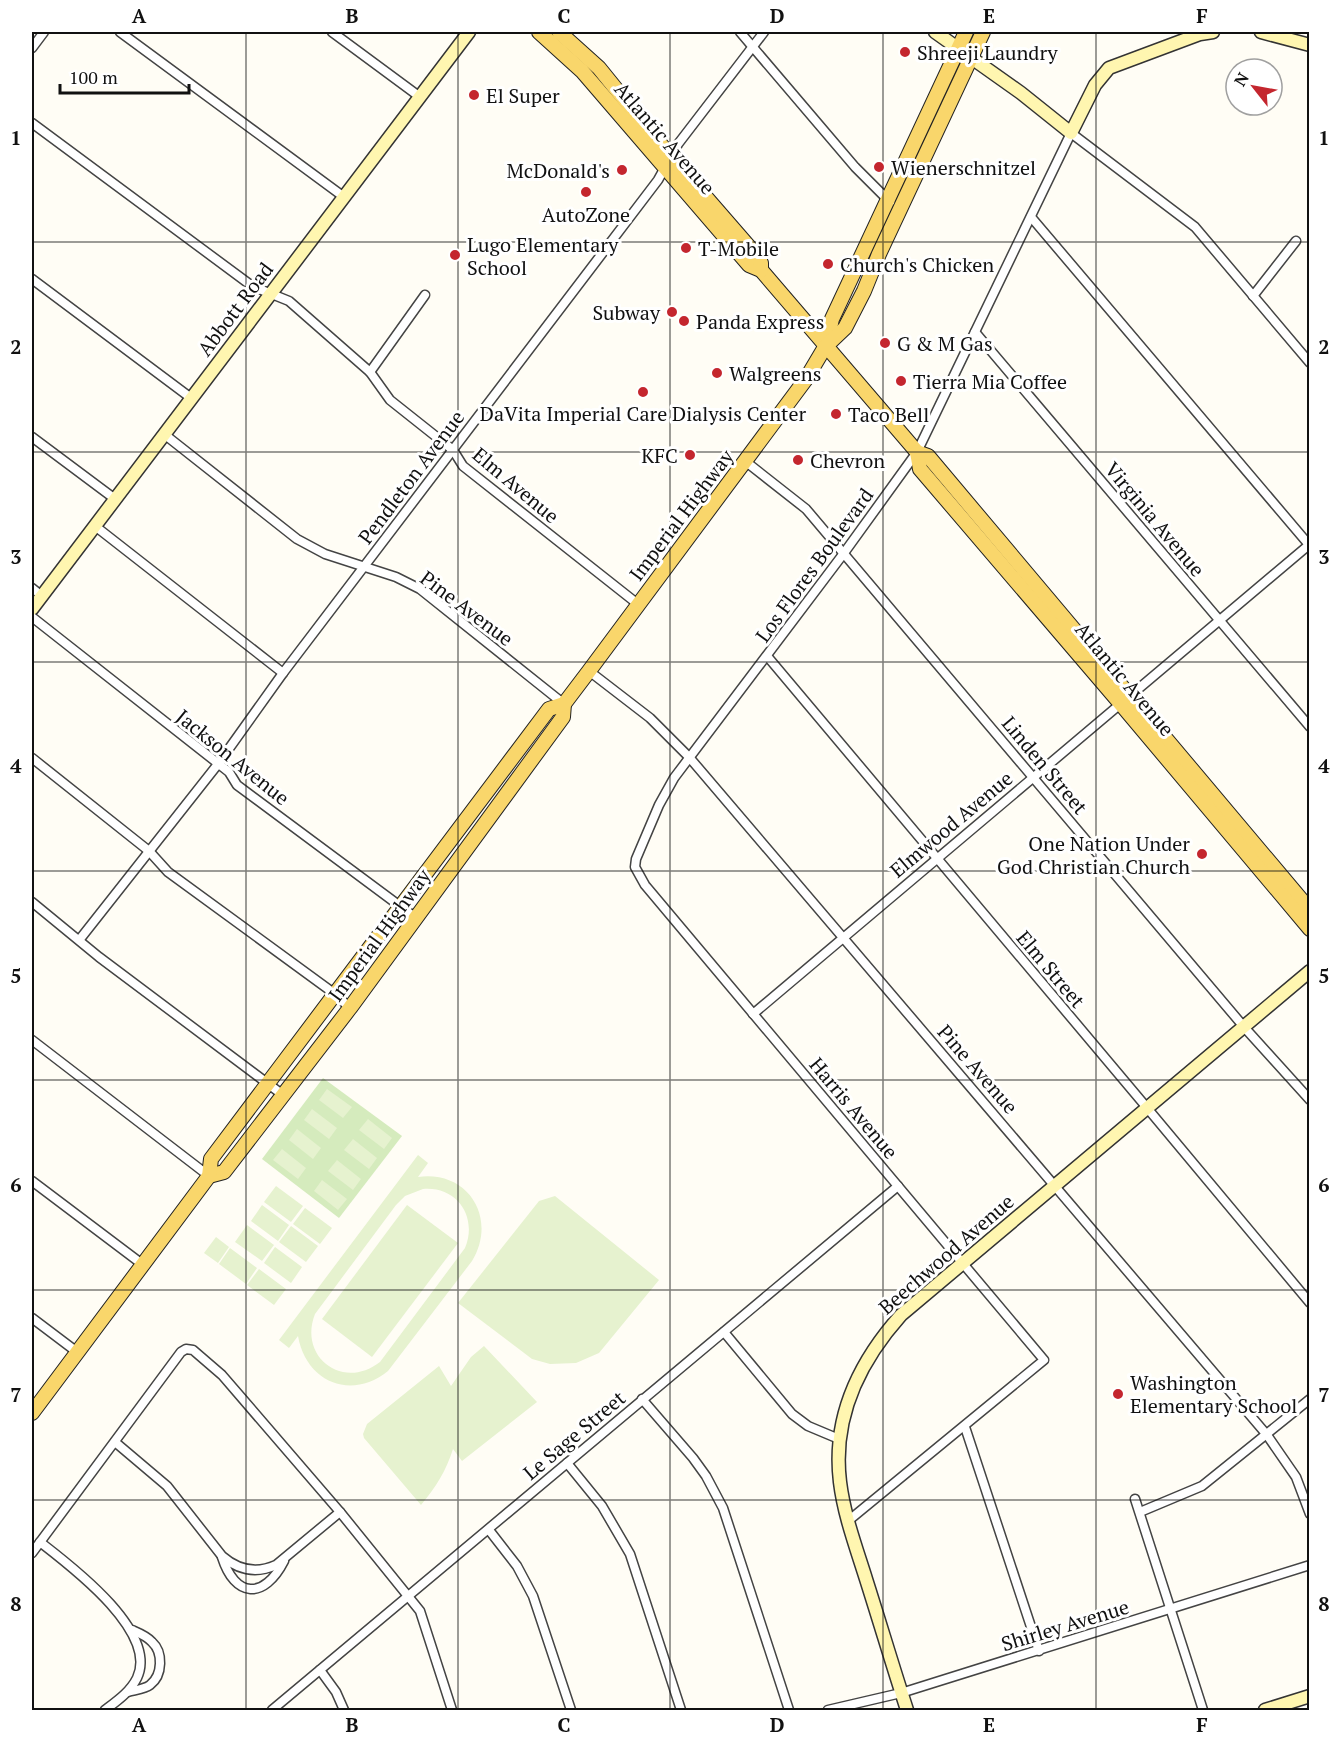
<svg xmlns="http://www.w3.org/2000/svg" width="1341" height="1742" font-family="'PT Serif',serif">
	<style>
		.park { fill: #d5ebbd }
		.pitch { fill: #e6f2cf; fill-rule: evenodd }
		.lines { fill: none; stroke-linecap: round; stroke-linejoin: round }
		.street-casing { stroke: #444; stroke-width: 11 }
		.secondary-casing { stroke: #333; stroke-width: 15 }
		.primary-casing { stroke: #222; stroke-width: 16 }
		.street { stroke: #fff; stroke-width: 8 }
		.secondary { stroke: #fff6b0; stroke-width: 12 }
		.primary { stroke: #f9d66b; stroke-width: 14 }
		.grid { fill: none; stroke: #111; stroke-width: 1.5; stroke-opacity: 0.55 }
		.poi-dot { fill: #c4262e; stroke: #fff; stroke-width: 2 }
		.labels { text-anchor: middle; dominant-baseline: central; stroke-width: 6; stroke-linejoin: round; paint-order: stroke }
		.poi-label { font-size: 20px; fill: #111; stroke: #fff; text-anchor: start }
		.street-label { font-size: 20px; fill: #111; stroke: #fff }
		.neatline { fill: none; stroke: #111; stroke-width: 2 }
		.grid-label { font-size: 20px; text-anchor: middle; font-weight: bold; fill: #111 }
	</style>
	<rect width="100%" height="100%" fill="#fffdf5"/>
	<polygon class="park" points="323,1078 402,1136 339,1218 262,1159"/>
	<g class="pitch">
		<polygon points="327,1089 352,1107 343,1118 319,1100"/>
		<polygon points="312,1109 337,1128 329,1139 304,1120"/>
		<polygon points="368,1119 392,1138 384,1149 359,1130"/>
		<polygon points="297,1129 321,1148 313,1159 289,1140"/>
		<polygon points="353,1139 377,1158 369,1169 344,1150"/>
		<polygon points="282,1149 306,1168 298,1179 273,1160"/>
		<path d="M418,1155L428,1163L418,1177C468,1170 498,1218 472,1261L388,1371C351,1401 306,1382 298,1336L289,1348L279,1340ZM423,1189C457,1186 478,1217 465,1248L380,1362C343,1391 298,1357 315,1314L396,1205L405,1196Z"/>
		<polygon points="337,1160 361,1179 353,1190 328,1171"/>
		<polygon points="322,1180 347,1199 338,1210 314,1191"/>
		<polygon points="276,1186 303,1206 291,1222 264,1202"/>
		<polygon points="555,1196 659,1280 599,1353 576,1363 550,1364 532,1359 458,1303 539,1201"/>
		<polygon points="262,1205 289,1225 278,1241 251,1221"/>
		<polygon points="407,1205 458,1243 372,1357 322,1319"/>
		<polygon points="305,1208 332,1228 320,1244 293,1224"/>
		<polygon points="247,1225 274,1245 262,1261 235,1242"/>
		<polygon points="291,1226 318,1246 306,1262 279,1242"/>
		<polygon points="216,1237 229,1247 218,1263 204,1253"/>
		<polygon points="275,1247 302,1267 291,1283 264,1263"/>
		<polygon points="230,1248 257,1268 246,1284 219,1264"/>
		<polygon points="259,1269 286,1289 274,1305 247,1285"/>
		<path d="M484,1346L537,1402L462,1461L453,1449C446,1471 436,1487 421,1505L364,1438L363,1434L367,1424L439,1366L451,1386L471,1357Z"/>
	</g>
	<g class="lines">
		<defs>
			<g id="street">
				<polyline points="120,32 344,197"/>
				<polyline points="332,32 420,97"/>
				<polyline points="740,32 855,167 890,202"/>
				<polyline points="32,48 44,32"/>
				<polyline points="32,123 252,286 289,301 370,372 390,400 453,450 463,466 639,605"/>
				<polyline points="1031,217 1310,546"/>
				<polyline points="32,279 191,398"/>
				<polyline points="1253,296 1296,241"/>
				<polyline points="975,332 1310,727"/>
				<polyline points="370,372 425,295"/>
				<polyline points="164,434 297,539 325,554 396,577 420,589 564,704"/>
				<polyline points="32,437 115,499"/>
				<polyline points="745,461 806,509 1244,1027 1310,1100"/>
				<polyline points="95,526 283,673"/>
				<polyline points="32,588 42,596"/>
				<polyline points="32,617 229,772 237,785 416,918"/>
				<polyline points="767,656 1148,1109 1310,1303"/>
				<polyline points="589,671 650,718 689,757 1267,1435 1296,1477 1310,1514"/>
				<polyline points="32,758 149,851 168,872 335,994 350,1008"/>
				<polyline points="32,902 99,957 283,1095"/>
				<polyline points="80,939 218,764 283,673 658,180 678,144 764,32"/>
				<polyline points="753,1014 1310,544"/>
				<polyline points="32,1040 209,1176"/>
				<polyline points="32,1181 142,1264"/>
				<polyline points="32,1318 77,1352"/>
				<polyline points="724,1332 792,1414 808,1426 839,1439"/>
				<polyline points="642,1399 693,1458 706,1476 723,1508 789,1710"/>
				<polyline points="965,1427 1039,1651"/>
				<path d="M115,1442L167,1486L222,1556C238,1570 256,1574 276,1565L340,1512"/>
				<polyline points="567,1463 602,1506 630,1554 681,1710"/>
				<polyline points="1135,1499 1203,1710"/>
				<polyline points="1140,1512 1202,1486 1310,1399"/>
				<polyline points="848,1521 1044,1360 645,885 635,867 636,859 659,805 674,778 844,553 917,452 1071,133 1195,227 1310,363"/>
				<polyline points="489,1530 517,1566 533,1596 571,1710"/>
				<path d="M40,1542C71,1566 159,1632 137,1678C130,1692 117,1701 105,1710"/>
				<polyline points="32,1553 181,1352 186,1349 193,1350 222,1375 340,1512 420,1611 452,1710"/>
				<path d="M222,1557C235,1598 264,1600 284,1561"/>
				<polyline points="320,1670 336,1692 344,1710"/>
				<path d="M128,1692C135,1690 145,1689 150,1685C163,1675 163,1652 152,1642C147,1636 139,1633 132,1630"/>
				<polyline points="272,1710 898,1186"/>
				<polyline points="828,1710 901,1693 1310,1565"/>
			</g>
			<g id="secondary">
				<polyline points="935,32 1021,93 1071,133 1095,85 1109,68 1200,34 1213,32"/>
				<polyline points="1261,32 1310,45"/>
				<polyline points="32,609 469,32"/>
				<path d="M907,1710C893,1667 880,1623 866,1579C856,1547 844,1515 840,1482C832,1417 859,1362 901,1315L1310,971"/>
				<polyline points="1265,1710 1310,1696"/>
			</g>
			<g id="primary">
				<polyline points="539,32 582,71 749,265 761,270 917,452 928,456 1310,910"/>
				<polyline points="559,32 599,68 671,157 757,256 761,263 761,270"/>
				<polyline points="826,345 832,319 966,32"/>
				<polyline points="917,452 920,469 1120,703 1310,929"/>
				<polyline points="209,1176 224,1172 350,1008 563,717 564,704"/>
				<polyline points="32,1413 209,1176 211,1159 549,709 564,704 589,671 806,379 825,347 845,328 864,291 879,254 983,32"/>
			</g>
		</defs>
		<use href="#street" class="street-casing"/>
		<use href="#secondary" class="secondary-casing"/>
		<use href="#primary" class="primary-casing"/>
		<use href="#street" class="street"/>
		<use href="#secondary" class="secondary"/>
		<use href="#primary" class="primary"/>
	</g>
	<path class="grid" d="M246,32V1710M458,32V1710M670,32V1710M883,32V1710M1096,32V1710M32,242H1310M32,452H1310M32,662H1310M32,871H1310M32,1080H1310M32,1290H1310M32,1500H1310"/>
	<g class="poi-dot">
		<circle cx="905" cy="52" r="6"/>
		<circle cx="474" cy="95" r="6"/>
		<circle cx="879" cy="167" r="6"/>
		<circle cx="622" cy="170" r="6"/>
		<circle cx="586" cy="192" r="6"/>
		<circle cx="686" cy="248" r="6"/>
		<circle cx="455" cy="255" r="6"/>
		<circle cx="828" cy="264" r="6"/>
		<circle cx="672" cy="312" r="6"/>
		<circle cx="684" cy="321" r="6"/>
		<circle cx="885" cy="343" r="6"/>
		<circle cx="717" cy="373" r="6"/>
		<circle cx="901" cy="381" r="6"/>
		<circle cx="643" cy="392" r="6"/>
		<circle cx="836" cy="414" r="6"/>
		<circle cx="690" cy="455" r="6"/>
		<circle cx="798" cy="460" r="6"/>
		<circle cx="1202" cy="854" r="6"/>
		<circle cx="1118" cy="1394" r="6"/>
	</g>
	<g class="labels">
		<g class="poi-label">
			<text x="917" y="52">Shreeji Laundry</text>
			<text x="486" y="95">El Super</text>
			<text x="891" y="167">Wienerschnitzel</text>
			<text x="610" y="170" text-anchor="end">McDonald's</text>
			<text x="586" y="214" text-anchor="middle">AutoZone</text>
			<text x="467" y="244">Lugo Elementary<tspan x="467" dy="23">School</tspan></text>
			<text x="698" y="248">T-Mobile</text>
			<text x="840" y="264">Church's Chicken</text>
			<text x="660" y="312" text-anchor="end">Subway</text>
			<text x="696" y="321">Panda Express</text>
			<text x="897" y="343">G &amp; M Gas</text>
			<text x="729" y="373">Walgreens</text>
			<text x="913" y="381">Tierra Mia Coffee</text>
			<text x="643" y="413" text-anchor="middle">DaVita Imperial Care Dialysis Center</text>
			<text x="848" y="414">Taco Bell</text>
			<text x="678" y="455" text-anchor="end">KFC</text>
			<text x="810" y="460">Chevron</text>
			<text x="1190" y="843" text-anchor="end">One Nation Under<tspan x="1190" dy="23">God Christian Church</tspan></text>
			<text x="1130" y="1382">Washington<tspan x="1130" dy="23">Elementary School</tspan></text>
		</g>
		<g class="street-label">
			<text transform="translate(665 138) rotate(49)">Atlantic Avenue</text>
			<text transform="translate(235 309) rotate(-53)">Abbott Road</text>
			<text transform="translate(411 477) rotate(-53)">Pendleton Avenue</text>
			<text transform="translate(516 485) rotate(40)">Elm Avenue</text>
			<text transform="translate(681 515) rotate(-53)">Imperial Highway</text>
			<text transform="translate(1155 519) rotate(50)">Virginia Avenue</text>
			<text transform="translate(814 565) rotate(-54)">Los Flores Boulevard</text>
			<text transform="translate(467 608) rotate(37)">Pine Avenue</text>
			<text transform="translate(1125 679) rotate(50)">Atlantic Avenue</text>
			<text transform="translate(233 757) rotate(39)">Jackson Avenue</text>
			<text transform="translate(1045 765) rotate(50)">Linden Street</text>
			<text transform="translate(951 824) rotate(-40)">Elmwood Avenue</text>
			<text transform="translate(379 935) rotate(-54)">Imperial Highway</text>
			<text transform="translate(1051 969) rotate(50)">Elm Street</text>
			<text transform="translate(978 1069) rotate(49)">Pine Avenue</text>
			<text transform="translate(854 1108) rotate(50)">Harris Avenue</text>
			<text transform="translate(946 1254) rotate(-41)">Beechwood Avenue</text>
			<text transform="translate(574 1435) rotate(-40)">Le Sage Street</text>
			<text transform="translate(1065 1625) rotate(-17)">Shirley Avenue</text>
		</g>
	</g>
	<rect width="1341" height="1742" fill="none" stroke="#ffffff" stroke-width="66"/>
	<g transform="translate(1254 87) rotate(301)"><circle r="28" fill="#ffffff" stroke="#a0a0a0" stroke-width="1.5"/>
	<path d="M0-4.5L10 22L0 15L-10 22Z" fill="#c4262e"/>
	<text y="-9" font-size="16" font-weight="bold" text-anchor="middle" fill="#111111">N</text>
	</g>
	<path d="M60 84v9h129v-9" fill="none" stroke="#111111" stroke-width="3"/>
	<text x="69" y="84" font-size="18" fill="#111111" stroke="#ffffff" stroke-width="4.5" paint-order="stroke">100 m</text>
	<rect x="33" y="33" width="1275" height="1676" class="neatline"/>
	<g class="grid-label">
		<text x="139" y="23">A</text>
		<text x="352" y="23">B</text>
		<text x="564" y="23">C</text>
		<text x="777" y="23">D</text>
		<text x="989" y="23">E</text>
		<text x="1202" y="23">F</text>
		<text x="16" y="145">1</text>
		<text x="1324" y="145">1</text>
		<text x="16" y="354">2</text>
		<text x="1324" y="354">2</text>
		<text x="16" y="564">3</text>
		<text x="1324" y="564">3</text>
		<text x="16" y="773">4</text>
		<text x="1324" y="773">4</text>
		<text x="16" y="983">5</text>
		<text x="1324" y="983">5</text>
		<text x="16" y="1192">6</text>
		<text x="1324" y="1192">6</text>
		<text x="16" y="1402">7</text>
		<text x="1324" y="1402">7</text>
		<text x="16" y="1611">8</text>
		<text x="1324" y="1611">8</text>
		<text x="139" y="1732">A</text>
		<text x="352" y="1732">B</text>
		<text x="564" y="1732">C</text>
		<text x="777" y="1732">D</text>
		<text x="989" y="1732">E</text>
		<text x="1202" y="1732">F</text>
	</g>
</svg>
